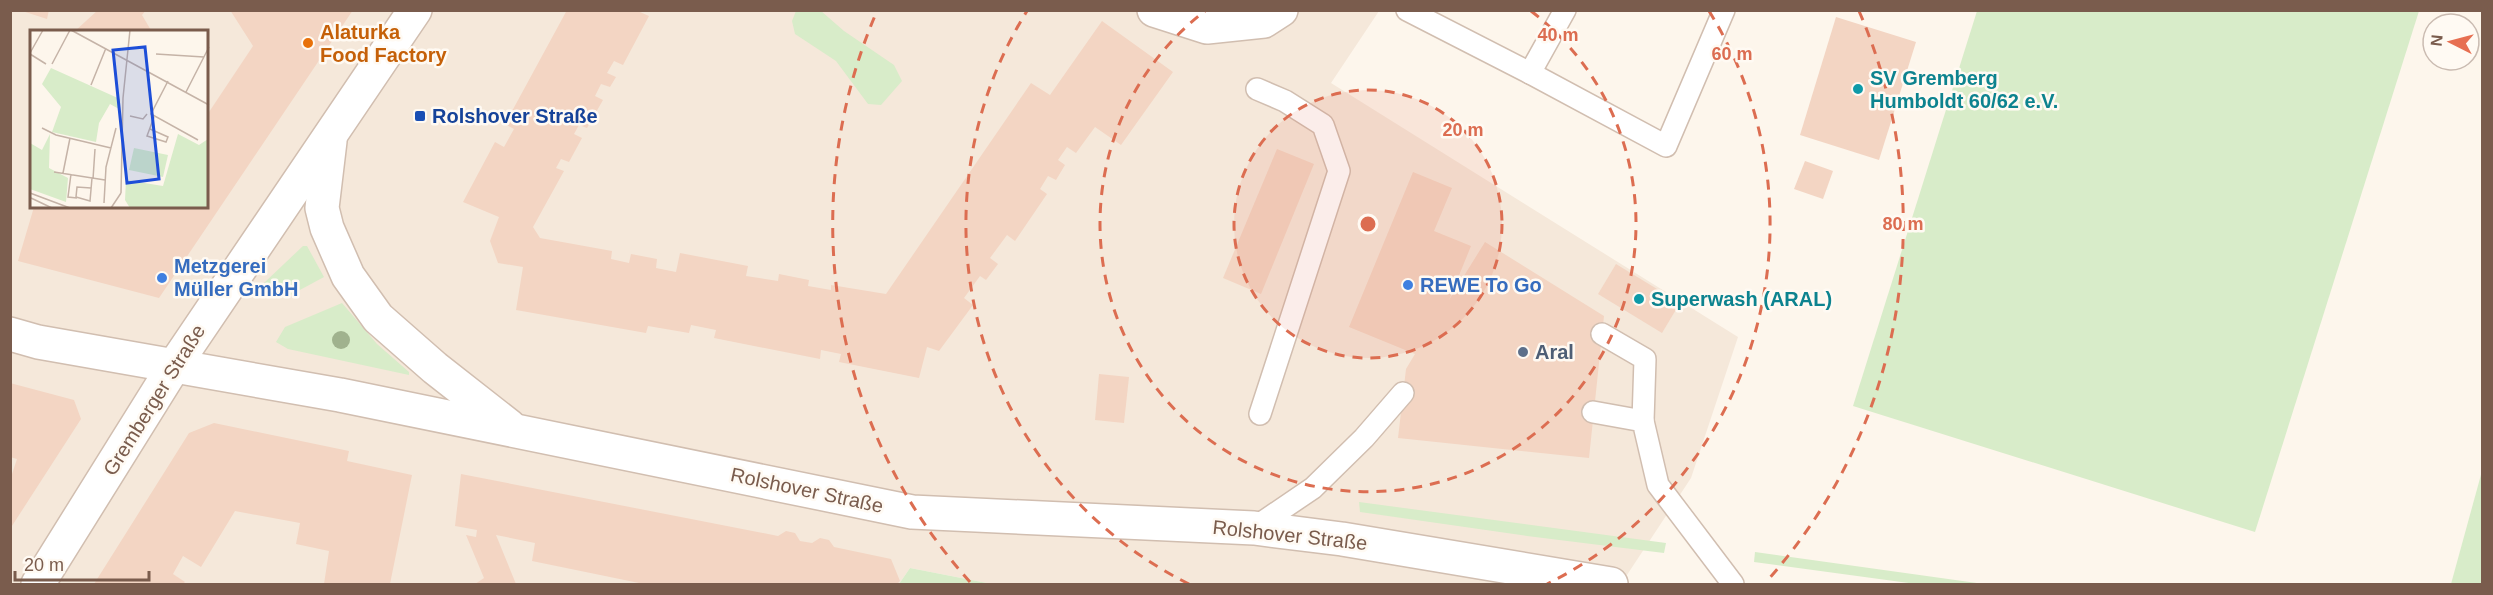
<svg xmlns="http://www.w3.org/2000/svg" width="2493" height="595" font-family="Arial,sans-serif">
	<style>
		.residential { fill: #f5e8da; fill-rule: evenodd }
		.green { fill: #d8ecc9 }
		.building { fill: #f3d5c3 }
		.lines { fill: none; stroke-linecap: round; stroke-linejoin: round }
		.service-casing { stroke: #d1beb0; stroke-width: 24 }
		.minor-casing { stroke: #d1beb0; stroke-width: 36 }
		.tertiary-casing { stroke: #d1beb0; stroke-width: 36 }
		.service { stroke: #fff; stroke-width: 21 }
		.minor { stroke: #fff; stroke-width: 33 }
		.tertiary { stroke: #fff; stroke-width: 33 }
		.tree { fill: #a0b28e }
		.ring { fill: none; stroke: #dc6d51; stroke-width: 3; stroke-dasharray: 10 8 }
		.food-dot { fill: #e8710a; stroke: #fffaf3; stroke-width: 2 }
		.culture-dot { fill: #0f9aa8; stroke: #fffaf3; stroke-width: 2 }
		.transit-dot { fill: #1a4fb4; stroke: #fffaf3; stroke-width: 2 }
		.shop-dot { fill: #3f7fe0; stroke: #fffaf3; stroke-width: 2 }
		.service-dot { fill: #5c6f8a; stroke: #fffaf3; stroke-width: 2 }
		.labels { text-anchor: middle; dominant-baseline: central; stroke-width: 5; stroke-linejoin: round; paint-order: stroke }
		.food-label { font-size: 20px; font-weight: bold; fill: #c56008; stroke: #fffaf3; text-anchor: start }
		.culture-label { font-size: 20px; font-weight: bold; fill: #0d838f; stroke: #fffaf3; text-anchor: start }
		.transit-label { font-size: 20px; font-weight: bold; fill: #164399; stroke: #fffaf3; text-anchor: start }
		.shop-label { font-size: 20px; font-weight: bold; fill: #366cbe; stroke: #fffaf3; text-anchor: start }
		.service-label { font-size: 20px; font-weight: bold; fill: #4e5e75; stroke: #fffaf3; text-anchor: start }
		.street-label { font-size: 20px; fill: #7a5c4d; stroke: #fffaf3 }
		.inset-road { fill: none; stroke: #c5b3a7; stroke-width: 1.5 }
		.view { fill: #1d4ed8; fill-opacity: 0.15; stroke: #1d4ed8; stroke-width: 3 }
		.inset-edge { fill: none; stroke: #7a5c4d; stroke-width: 3 }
		.centre { fill: #dc6d51; stroke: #fffaf3; stroke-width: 3 }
		.ring-label { font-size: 18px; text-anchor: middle; font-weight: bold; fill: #dc6d51; stroke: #fffaf3; stroke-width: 5; stroke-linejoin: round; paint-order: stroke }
	</style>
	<rect width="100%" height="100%" fill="#fdf6ec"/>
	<path class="residential" d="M10,11H1379L1331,83L1738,337L1691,478L1621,584H992L910,568L899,584H11ZM32,32H207V207H32Z"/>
	<g class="green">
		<polygon points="796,11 821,11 844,31 894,65 902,81 881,105 868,104 836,61 795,34 792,21"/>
		<polygon points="1977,11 2419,11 2255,532 1853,406"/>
		<polygon points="303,246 307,246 324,277 285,298 258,293 264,283"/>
		<polygon points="342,303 377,344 409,372 409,375 288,349 276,342 285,327"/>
		<polygon points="2482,471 2482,584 2451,584"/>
		<polygon points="1359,502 1666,543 1664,553 1527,536 1360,512"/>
		<polygon points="1755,552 1984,584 1916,584 1754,562"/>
		<polygon points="910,568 992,584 899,584"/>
	</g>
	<g class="building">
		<polygon points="19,10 49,10 47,19"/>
		<polygon points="98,10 146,10 142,15 152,32 74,32"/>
		<polygon points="230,10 353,10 159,298 18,261 34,207 207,207 207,115 253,46"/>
		<polygon points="567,10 641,10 640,12 649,16 623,65 614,61 607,73 616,77 610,87 601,84 595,96 603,100 587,128 579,125 574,134 582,138 569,162 561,159 556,168 564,171 533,227 540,238 612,251 611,259 629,263 631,254 657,259 656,268 676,272 680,253 748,266 746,276 778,281 779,274 809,280 808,286 831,290 831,285 886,294 1031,83 1050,95 1102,21 1173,72 1121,145 1095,127 1076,153 1067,147 1058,160 1065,165 1056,180 1048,176 1040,189 1047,194 1015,241 1007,235 990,258 998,264 986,280 980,276 964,298 973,305 939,351 927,347 919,378 839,362 841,354 821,350 820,359 714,338 716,330 691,325 689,333 648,326 646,333 516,310 523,267 498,263 490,241 499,217 463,202 495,142 504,147 514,129 505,124"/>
		<polygon points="1836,17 1916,42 1879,160 1800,135"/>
		<polygon points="1277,149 1314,164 1261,294 1223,278"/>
		<polygon points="1805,161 1833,171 1823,199 1794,189"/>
		<polygon points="1413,172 1452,188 1434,231 1471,246 1449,300 1485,242 1604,316 1589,458 1398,438 1406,369 1415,354 1349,327"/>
		<polygon points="1616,264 1680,303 1662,333 1598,294"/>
		<polygon points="1099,374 1129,377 1124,423 1095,420"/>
		<polygon points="10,383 74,400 81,419 10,529 10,480 17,459 10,457"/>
		<polygon points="214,423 349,451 347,461 412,475 390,584 324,584 329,551 296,544 300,523 235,511 201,567 183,556 173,574 185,582 183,584 94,584 189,433"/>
		<polygon points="461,474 778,536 786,531 795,533 800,541 812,543 820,538 829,540 834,547 891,559 900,581 897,584 644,584 532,561 535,543 496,535 516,584 475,584 484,578 466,535 476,537 477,530 455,526"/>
	</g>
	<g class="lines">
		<defs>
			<g id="service">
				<polyline points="1407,10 1530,73 1666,146 1724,10"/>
				<polyline points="1530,73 1565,10"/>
				<polyline points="1257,89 1285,101 1323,125 1339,171 1260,414"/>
				<polyline points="1602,334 1645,359 1643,421"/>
				<polyline points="1593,412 1643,421 1658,485 1733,584"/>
				<polyline points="1254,528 1313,488 1364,438 1403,393"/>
			</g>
			<polyline id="minor" points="1154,10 1207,27 1264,21 1281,10"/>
			<g id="tertiary">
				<polyline points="330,141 322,208 327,228 348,276 378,318 435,368 509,426"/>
				<polyline points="10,334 38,342 340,395 912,512 1254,528 1342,539 1611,584"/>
				<polyline points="38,584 174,366 415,10"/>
			</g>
		</defs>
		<use href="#service" class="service-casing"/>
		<use href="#minor" class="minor-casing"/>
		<use href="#tertiary" class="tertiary-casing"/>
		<use href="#service" class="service"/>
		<use href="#minor" class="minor"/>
		<use href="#tertiary" class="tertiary"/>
	</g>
	<circle class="tree" cx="341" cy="340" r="9"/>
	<circle cx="1368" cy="224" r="134" fill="#dc6d51" fill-opacity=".12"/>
	<g class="ring">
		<circle cx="1368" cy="224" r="134"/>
		<path d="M1531 11A268 268 0 1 1 1205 11"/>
		<path d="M1189 584A402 402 0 0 1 1027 11M1709 11A402 402 0 0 1 1547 584"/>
		<path d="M970 582A535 535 0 0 1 877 11M1859 11A535 535 0 0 1 1766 582"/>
	</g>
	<circle class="food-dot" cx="308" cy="43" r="6"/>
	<g class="culture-dot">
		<circle cx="1858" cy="89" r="6"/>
		<circle cx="1639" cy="299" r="6"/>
	</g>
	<rect class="transit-dot" x="414" y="110" width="12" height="12" rx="3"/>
	<g class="shop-dot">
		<circle cx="162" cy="278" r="6"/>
		<circle cx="1408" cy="285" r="6"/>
	</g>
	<circle class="service-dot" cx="1523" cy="352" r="6"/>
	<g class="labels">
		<g class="food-label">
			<text x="320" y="32">Alaturka<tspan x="320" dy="23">Food Factory</tspan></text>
		</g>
		<g class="culture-label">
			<text x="1870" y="78">SV Gremberg<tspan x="1870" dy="23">Humboldt 60/62 e.V.</tspan></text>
			<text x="1651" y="299">Superwash (ARAL)</text>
		</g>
		<g class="transit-label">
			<text x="432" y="116">Rolshover Straße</text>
		</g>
		<g class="shop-label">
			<text x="174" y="266">Metzgerei<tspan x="174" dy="23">Müller GmbH</tspan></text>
			<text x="1420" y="285">REWE To Go</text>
		</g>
		<g class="service-label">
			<text x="1535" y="352">Aral</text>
		</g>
		<g class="street-label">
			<text transform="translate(154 400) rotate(-58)">Gremberger Straße</text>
			<text transform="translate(807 490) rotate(12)">Rolshover Straße</text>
			<text transform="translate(1290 535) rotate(6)">Rolshover Straße</text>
		</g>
	</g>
	<g transform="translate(30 30)">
		<rect width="178" height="178" fill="#fdf6ec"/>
		<path d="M21,38L90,69L89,79L80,74L69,93L66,112L22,102L31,77L12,54ZM20,104L19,138L38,148L36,172L0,159V113L12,120ZM148,104L169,115L178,109V178H100L95,170L96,150L133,156ZM104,118L138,125L133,147L99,140Z" fill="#d8ecc9"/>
		<path class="inset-road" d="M41,0L179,75M0,23L13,0M0,24L16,34M126,24L174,27M22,34L40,0M138,51L121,84L168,110M61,55L76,18M156,62L179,17M100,86L113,89L117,84M12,98L26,105L81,118M120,99L138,107L136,112L117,106L124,87M24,142L75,150M33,143L40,108M41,144L38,167L47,168M63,149L65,119M61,158L47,157L46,167L60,171L62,148M0,163L40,178M91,163L93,68L100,0M1,168L22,178M74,173L76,137L86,98M81,178L91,163"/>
		<path class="view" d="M115,17L129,149L97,153L83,20Z"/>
		<rect width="178" height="178" class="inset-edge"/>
	</g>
	<circle cx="1368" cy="224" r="9" class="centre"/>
	<g class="ring-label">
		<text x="1558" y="41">40 m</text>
		<text x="1732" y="60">60 m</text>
		<text x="1463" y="136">20 m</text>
		<text x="1903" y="230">80 m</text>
	</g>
	<rect width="2493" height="595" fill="none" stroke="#7a5c4d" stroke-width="24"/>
	<g transform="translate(2451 42) rotate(276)"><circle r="28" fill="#fffaf3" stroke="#cabbb1" stroke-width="1.5"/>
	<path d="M0-4.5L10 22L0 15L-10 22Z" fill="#e76f51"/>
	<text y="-9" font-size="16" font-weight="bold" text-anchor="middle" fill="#7a5c4d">N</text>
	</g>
	<path d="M15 571v9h134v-9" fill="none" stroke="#7a5c4d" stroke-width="3"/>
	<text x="24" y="571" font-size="18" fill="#7a5c4d" stroke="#fffaf3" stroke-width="4.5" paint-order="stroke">20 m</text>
</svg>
